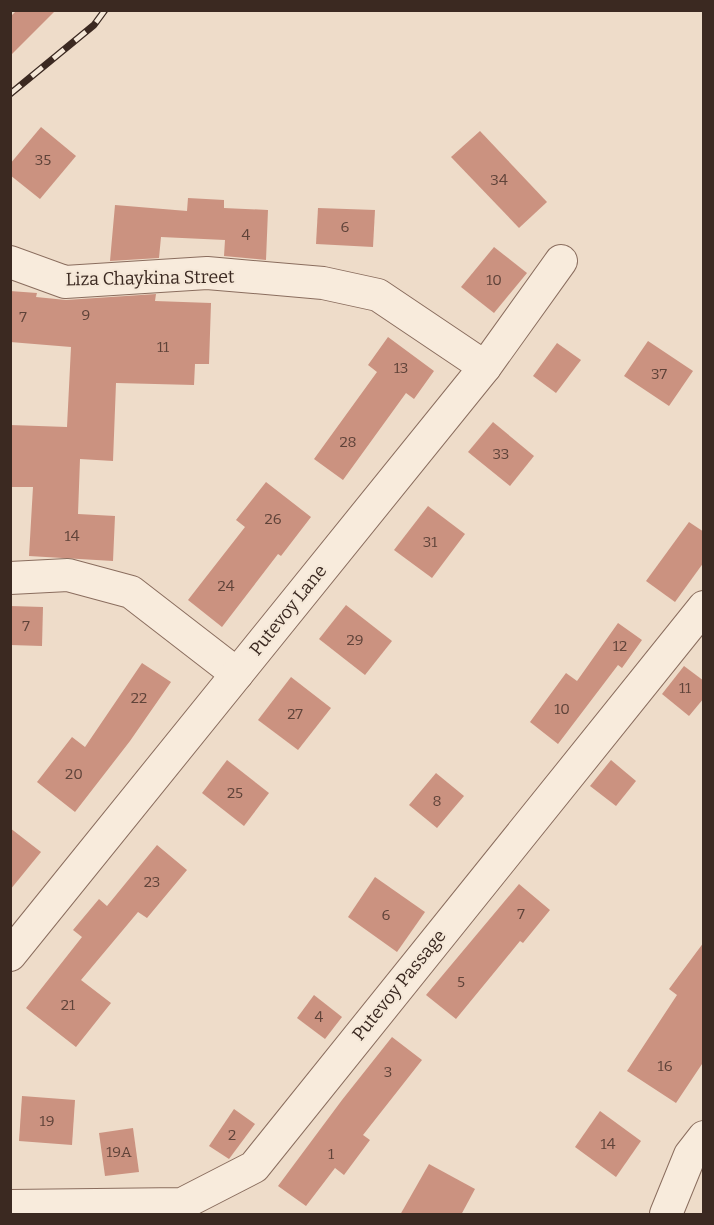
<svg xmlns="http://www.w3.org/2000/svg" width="714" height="1225" font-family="Bitter,serif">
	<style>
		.building { fill: #cb9280 }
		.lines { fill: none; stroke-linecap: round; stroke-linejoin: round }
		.minor-casing { stroke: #8a6d5e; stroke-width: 34 }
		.minor { stroke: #f8ebdc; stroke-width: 32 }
		.rail-casing { stroke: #3b2921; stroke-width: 7 }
		.rail { stroke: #f5e8d8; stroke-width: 4.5; stroke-dasharray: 14; stroke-linecap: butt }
		.labels { text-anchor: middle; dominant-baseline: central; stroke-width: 4.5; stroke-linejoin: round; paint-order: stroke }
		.number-label { font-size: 15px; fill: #5f4339 }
		.street-label { font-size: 18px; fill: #3b2921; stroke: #f5e8d8 }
	</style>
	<rect width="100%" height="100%" fill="#eedcc9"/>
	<g class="building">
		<polygon points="17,10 56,10 10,56 10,17"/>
		<polygon points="41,127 76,156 40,199 10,175 10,164"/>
		<polygon points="480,131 547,202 519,228 451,157"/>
		<polygon points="188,198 224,200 224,208 268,210 266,260 224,256 225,240 161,237 159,258 110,261 115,205 187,211"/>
		<polygon points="318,208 375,210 373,247 316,244"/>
		<polygon points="494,247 527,273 494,313 461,287"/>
		<polygon points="10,291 37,293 36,297 66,300 156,294 155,301 211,303 209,364 195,364 194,385 116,383 113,461 80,459 78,514 115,516 113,561 29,556 33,487 10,487 10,425 67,427 71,347 10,342"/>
		<polygon points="388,337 434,371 414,399 406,393 343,480 314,459 377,372 368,365"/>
		<polygon points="648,341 693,371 669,406 624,376"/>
		<polygon points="557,343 581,360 556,393 533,376"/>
		<polygon points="493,422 534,456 510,486 468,452"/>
		<polygon points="266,482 311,517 281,556 278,554 222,627 188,600 245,527 236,520"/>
		<polygon points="428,506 465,534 432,578 394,550"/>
		<polygon points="689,522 704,532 704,562 675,602 646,581"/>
		<polygon points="346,605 392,641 365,675 319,639"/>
		<polygon points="10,606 43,607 42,646 10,645"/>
		<polygon points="618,623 642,640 622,668 618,665 558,744 530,722 566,673 577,681"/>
		<polygon points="142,663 171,682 130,741 75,812 37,782 72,737 85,747"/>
		<polygon points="684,666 704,681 704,698 689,716 662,694"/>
		<polygon points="291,677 331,708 298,750 258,720"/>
		<polygon points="227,760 269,793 244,826 202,793"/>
		<polygon points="611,760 636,781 616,806 590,786"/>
		<polygon points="436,773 464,796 437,828 409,805"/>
		<polygon points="10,828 41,852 10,890"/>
		<polygon points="157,845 187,870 147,918 138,912 81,980 111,1003 76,1047 26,1008 82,937 73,930 99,899 107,906"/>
		<polygon points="375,877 425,912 397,952 348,917"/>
		<polygon points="519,884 550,910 523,943 520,941 456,1019 426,995"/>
		<polygon points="704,942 704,1061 676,1103 627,1071 677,995 669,989"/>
		<polygon points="314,995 342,1017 325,1039 297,1018"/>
		<polygon points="392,1037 422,1060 363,1135 370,1140 344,1175 335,1168 306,1206 278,1186 342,1100"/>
		<polygon points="22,1096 75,1100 72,1145 19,1141"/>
		<polygon points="234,1109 255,1124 229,1159 209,1146"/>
		<polygon points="600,1111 641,1141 616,1177 575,1147"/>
		<polygon points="133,1128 139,1172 105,1176 99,1133"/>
		<polygon points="429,1164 475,1189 461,1215 400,1215"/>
	</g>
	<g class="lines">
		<defs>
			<g id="minor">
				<polyline points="10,262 65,282 207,273 323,283 378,295 485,367"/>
				<polyline points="10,578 68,575 131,592 237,674"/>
				<polyline points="10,955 485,367 561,261"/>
				<polyline points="10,1206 182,1204 254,1167 704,607"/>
				<polyline points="666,1214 690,1155 704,1137"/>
			</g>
		</defs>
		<use href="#minor" class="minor-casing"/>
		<use href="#minor" class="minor"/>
		<defs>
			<polyline id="rail" points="10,94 94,25 105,10"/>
		</defs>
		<use href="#rail" class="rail-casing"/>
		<use href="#rail" class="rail"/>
	</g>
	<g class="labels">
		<g class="number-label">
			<text x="43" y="160">35</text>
			<text x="499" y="180">34</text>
			<text x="345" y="227">6</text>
			<text x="246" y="235">4</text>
			<text x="494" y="280">10</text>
			<text x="86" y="315">9</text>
			<text x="23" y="317">7</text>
			<text x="163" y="347">11</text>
			<text x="401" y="368">13</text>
			<text x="659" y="374">37</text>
			<text x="348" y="442">28</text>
			<text x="501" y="454">33</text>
			<text x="273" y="519">26</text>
			<text x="72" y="536">14</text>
			<text x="430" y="542">31</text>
			<text x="226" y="586">24</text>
			<text x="26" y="626">7</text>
			<text x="355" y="640">29</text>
			<text x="620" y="646">12</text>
			<text x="685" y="688">11</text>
			<text x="139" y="698">22</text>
			<text x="562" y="709">10</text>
			<text x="295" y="714">27</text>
			<text x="74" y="774">20</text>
			<text x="235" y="793">25</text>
			<text x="437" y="801">8</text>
			<text x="152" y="882">23</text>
			<text x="521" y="914">7</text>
			<text x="386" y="915">6</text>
			<text x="461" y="982">5</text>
			<text x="68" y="1005">21</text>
			<text x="319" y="1017">4</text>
			<text x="665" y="1066">16</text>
			<text x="388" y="1072">3</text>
			<text x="47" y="1121">19</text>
			<text x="232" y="1135">2</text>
			<text x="608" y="1144">14</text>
			<text x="119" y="1152">19А</text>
			<text x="331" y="1154">1</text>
		</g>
		<g class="street-label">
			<text transform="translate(150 278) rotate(-1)">Liza Chaykina Street</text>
			<text transform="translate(288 610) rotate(-51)">Putevoy Lane</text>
			<text transform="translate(399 985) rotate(-51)">Putevoy Passage</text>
		</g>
	</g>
	<rect width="714" height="1225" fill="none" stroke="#3b2921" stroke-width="24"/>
</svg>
